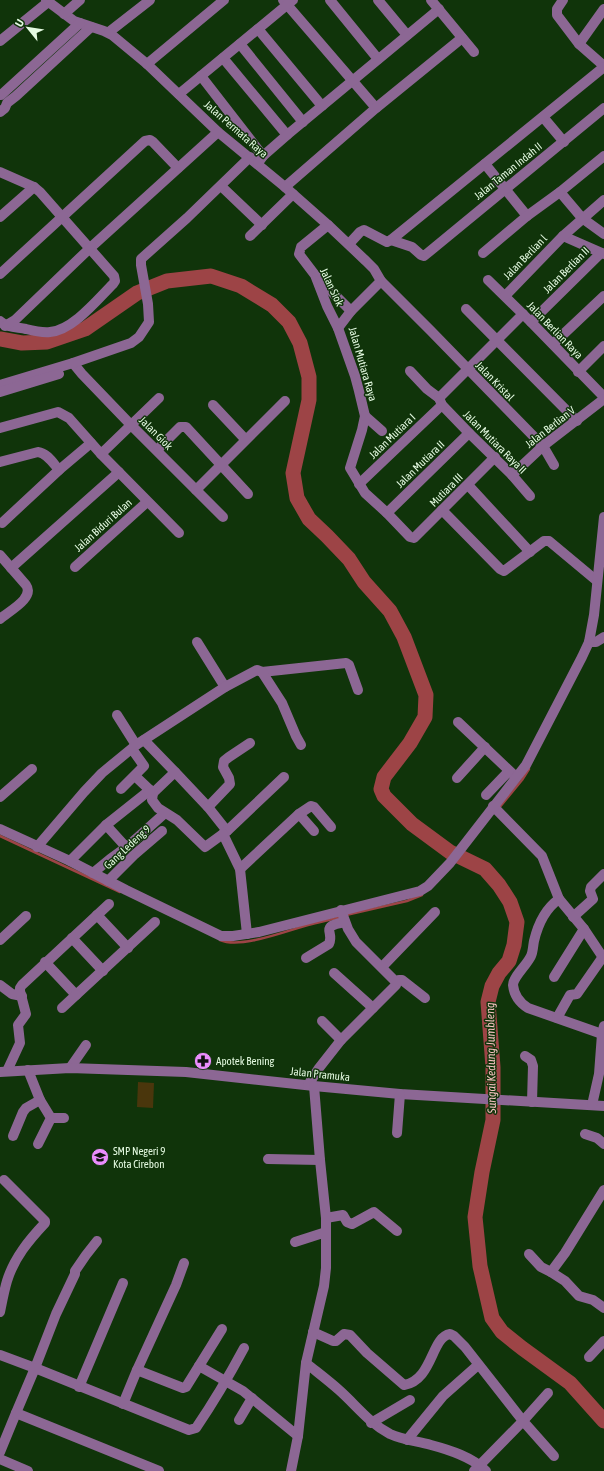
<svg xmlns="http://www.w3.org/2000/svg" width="604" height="1471" font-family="'Asap Condensed',sans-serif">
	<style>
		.green { fill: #4a360c }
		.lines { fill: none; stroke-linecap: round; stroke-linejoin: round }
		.stream { stroke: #9d4446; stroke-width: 2.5 }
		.river { stroke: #9d4446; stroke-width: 15 }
		.minor { stroke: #8c6794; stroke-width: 10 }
		.labels { text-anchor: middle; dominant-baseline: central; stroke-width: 3; stroke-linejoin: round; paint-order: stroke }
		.street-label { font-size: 11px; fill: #e4fae1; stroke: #10340a }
		.poi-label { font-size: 11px; fill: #e4fae1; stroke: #10340a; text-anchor: start }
		.water-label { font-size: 12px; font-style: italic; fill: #f5c2c0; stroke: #10340a }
	</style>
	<rect width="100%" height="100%" fill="#10340a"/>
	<polygon class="green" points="138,1082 154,1083 153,1108 137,1107"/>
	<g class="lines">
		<g class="stream">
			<polyline points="499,808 522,780 529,769"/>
			<polyline points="0,836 120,892"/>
			<polyline points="346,915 407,901 422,895"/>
			<path d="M220,940C241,949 286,931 308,925C319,922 330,920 341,917"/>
		</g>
		<polyline class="river" points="0,339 22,343 47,342 85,329 137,293 167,281 211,276 241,286 272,305 289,322 300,343 309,377 309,400 293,473 297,498 309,519 327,536 349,559 364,582 390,611 404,637 426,695 425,717 410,743 384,777 381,789 384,796 412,824 450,852 485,869 499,885 510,902 517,922 514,945 509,961 499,973 492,986 488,1002 493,1067 493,1120 482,1172 475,1217 480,1266 492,1318 502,1332 522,1348 570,1383 604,1421"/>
		<g class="minor">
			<polyline points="46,0 74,21 104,31 112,35 147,64 218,132 285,187 328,225 366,261 374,269 381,281 431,331 543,446 554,465"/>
			<polyline points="283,0 376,108"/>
			<polyline points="330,0 378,59"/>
			<polyline points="378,0 407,35"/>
			<polyline points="431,0 474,52"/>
			<polyline points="563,0 557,9 557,15 579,44 604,9"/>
			<polyline points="64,14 80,0"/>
			<polyline points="258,29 322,106"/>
			<polyline points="109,32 150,0"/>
			<polyline points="0,41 48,2"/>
			<polyline points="240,44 303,122"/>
			<polyline points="579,44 604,66"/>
			<polyline points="223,58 287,135"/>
			<polyline points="147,64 224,0"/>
			<polyline points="201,76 263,156"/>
			<polyline points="179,94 293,0"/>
			<polyline points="1,95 80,23"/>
			<polyline points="0,112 5,108 7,103 16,96 91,27"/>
			<polyline points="543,117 564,142"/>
			<polyline points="604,156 560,192 582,218 604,234"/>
			<polyline points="258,163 263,156 287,135 439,9"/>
			<polyline points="485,164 527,216"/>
			<path d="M0,172L34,187L40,192L114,276L115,281L113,284C97,300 73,330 50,332C42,333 34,331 26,329C17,327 7,328 0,321"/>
			<polyline points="221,186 262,225"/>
			<polyline points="285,187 376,108 462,38"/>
			<polyline points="0,217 34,187"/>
			<polyline points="328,225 301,247 299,254 315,275 327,306 338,328 355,376 359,391 365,416 362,430 350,468 365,493 387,513 410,537 414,538 495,457"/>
			<polyline points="250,236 293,194"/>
			<polyline points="563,236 604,254"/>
			<polyline points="391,240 412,247 421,255 424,256 604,108"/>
			<polyline points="349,244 360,232 364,230 387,242 391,240 604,67"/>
			<polyline points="483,253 527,216 560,192"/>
			<polyline points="0,274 145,141 150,140 153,142 178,168"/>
			<polyline points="317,277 351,311"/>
			<polyline points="488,280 531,322 604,397"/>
			<polyline points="505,296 563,236 604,200"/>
			<polyline points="466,309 577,421"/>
			<polyline points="531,322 601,253"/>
			<polyline points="5,326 15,320 89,249 218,132"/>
			<polyline points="338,328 351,311 381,281"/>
			<polyline points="553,344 604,296"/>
			<polyline points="73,363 82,374 131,425 223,517"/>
			<polyline points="410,371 427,389 439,398 442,405 469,433 512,475 530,496"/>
			<polyline points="578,372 604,346"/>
			<polyline points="0,385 73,363 131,343 139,337 149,322 148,304 141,265 141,259 187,218 250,157"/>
			<polyline points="0,392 59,374"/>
			<polyline points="439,398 523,314"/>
			<polyline points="213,405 245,439"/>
			<polyline points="365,416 382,431"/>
			<polyline points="0,428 58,412 69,418 101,454 159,398"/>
			<polyline points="157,450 180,427 186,427 248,494"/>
			<polyline points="101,454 179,533"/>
			<path d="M0,462L38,452C47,453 53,463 59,470"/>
			<polyline points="512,475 543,446 604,399"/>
			<polyline points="359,484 442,405"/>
			<polyline points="468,485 530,552"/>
			<polyline points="196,490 285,401"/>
			<polyline points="442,510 500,569 504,571 544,541 549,541 597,581"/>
			<polyline points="387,513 469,433"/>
			<polyline points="2,523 59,470 91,443"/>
			<path d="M0,555L26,585C35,598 9,611 0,619"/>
			<polyline points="75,567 147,502"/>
			<polyline points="11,568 119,472"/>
			<polyline points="197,642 225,687"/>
			<polyline points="589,642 596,642 604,637"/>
			<polyline points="262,672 346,663 349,665 358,690"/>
			<polyline points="117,715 136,745"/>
			<polyline points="458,722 516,777"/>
			<polyline points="144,740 175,772"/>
			<polyline points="135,776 153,793 175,772 208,807 227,831"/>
			<polyline points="457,778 485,747"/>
			<polyline points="121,789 144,766 132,749"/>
			<polyline points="153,793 152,800 158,808 177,820 205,847 227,831 284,777"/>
			<polyline points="486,795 509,771"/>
			<polyline points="0,797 32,769"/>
			<polyline points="493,806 542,856 559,899 584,929 604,959"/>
			<polyline points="208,807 230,784 229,778 223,767 224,761 229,757 250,743"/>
			<polyline points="299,814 314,831"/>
			<polyline points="106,825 126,847"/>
			<polyline points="0,829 70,861 126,890 221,936 233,936 259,932 420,891 428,886 450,863 526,765 582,657 589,642 594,615 604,517"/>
			<polyline points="223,834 240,869 247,934"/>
			<polyline points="37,847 84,792 102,773 136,745 225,687 257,670 262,672 282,703 296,736 301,745"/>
			<polyline points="70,861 106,825 150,790"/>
			<polyline points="240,869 299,814 311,806 314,807 331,827"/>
			<polyline points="93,873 110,859 128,846 165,813"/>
			<polyline points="108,881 134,855 162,831"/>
			<path d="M559,899C545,909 538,924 534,941C533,946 533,952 531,956C527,965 513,977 513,985C514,995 520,1003 528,1008L602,1034"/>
			<polyline points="97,915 128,948"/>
			<polyline points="573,917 593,899 590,891 591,887 604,874"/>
			<polyline points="72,938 103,971"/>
			<polyline points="0,940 26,916"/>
			<path d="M306,958L329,944C335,931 318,927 345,922"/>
			<polyline points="45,962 76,995 155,922"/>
			<polyline points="382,967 435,912"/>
			<polyline points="334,973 373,1008"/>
			<polyline points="554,977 584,929"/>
			<polyline points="396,983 399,980 402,980 425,998"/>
			<polyline points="0,985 12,994 22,996"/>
			<polyline points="62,1008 76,995"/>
			<polyline points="557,1018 570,995 577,994 602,958"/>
			<polyline points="322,1021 341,1040"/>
			<polyline points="525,1056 531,1060 533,1066 532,1102"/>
			<polyline points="70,1068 86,1045"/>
			<polyline points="28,1070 40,1100 51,1118 38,1144"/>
			<polyline points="7,1071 20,1043 18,1025 26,1014 20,991 20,988 22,985 109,904"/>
			<polyline points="0,1072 70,1068 186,1072 314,1086 400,1094 604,1106"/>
			<polyline points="308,1085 319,1068 341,1040 396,985 395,981 356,942 348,929 341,910"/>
			<polyline points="592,1105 599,1074 602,1034 604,1026"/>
			<polyline points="51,1118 64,1118"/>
			<polyline points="397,1133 400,1094"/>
			<polyline points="585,1134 597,1138 604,1144"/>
			<polyline points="13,1136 23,1112 26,1108 40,1100"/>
			<polyline points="268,1159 320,1160"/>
			<polyline points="604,1190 565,1253 551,1272 565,1281 579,1296 593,1300 604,1308"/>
			<polyline points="326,1218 343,1215 347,1222 352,1224 374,1212 397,1231"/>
			<polyline points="295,1242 326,1232"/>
			<polyline points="529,1254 541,1267 551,1272"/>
			<path d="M0,1312C2,1302 4,1291 7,1281C14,1258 29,1240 45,1223V1221L4,1180"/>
			<path d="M313,1332L333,1341H336L344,1334L350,1335L367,1353L404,1385C433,1380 431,1337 450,1334L454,1336L465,1347L523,1421L474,1471"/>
			<polyline points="0,1355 35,1368 56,1314 75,1274 75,1271 86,1255 97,1241"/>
			<polyline points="589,1357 604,1341"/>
			<path d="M306,1363C317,1372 329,1381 339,1390C356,1405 369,1423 390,1434C403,1440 417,1441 431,1445C450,1450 472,1457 486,1471"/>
			<polyline points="199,1366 222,1329"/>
			<polyline points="137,1370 176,1285 184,1263"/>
			<polyline points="79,1387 123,1283"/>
			<polyline points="548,1393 523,1421 554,1456"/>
			<polyline points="123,1404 137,1370 183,1388 186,1387 199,1366 243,1391 298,1436"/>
			<polyline points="239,1420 252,1398"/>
			<polyline points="371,1423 410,1400"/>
			<polyline points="407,1440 443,1396 478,1365"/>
			<polyline points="0,1452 16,1413"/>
			<polyline points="0,1459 28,1471"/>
			<path d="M159,1471L16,1413L35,1368L189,1430L196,1428C213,1403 229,1376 244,1348"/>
			<polyline points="291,1471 298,1436 306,1363 324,1286 326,1268 326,1218 320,1160 314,1086"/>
		</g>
	</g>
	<defs>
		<symbol id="pharmacy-disc" viewBox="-11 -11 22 22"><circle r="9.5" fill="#ea8dfc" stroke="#10340a"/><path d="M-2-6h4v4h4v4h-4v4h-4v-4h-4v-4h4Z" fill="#111"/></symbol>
		<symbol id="school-disc" viewBox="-11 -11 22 22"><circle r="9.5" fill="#ea8dfc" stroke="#10340a"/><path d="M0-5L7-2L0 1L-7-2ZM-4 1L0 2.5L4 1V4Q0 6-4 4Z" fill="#111"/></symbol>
	</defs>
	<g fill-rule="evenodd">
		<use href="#pharmacy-disc" x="193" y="1051" width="20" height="20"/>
		<use href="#school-disc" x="90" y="1147" width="20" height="20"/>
	</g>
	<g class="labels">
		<g class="street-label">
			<text transform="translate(236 129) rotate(41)">Jalan Permata Raya</text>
			<text transform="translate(508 171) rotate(-39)">Jalan Taman Indah II</text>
			<text transform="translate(525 257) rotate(-46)">Jalan Berlian l</text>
			<text transform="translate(566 270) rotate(-45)">Jalan Berlian II</text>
			<text transform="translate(332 287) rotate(65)">Jalan Siok</text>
			<text transform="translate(555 330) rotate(46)">Jalan Berlian Raya</text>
			<text transform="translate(363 364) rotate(74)">Jalan Mutiara Raya</text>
			<text transform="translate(495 381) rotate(46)">Jalan Kristal</text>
			<text transform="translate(550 427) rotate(-38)">Jalan Berlian V</text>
			<text transform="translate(156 433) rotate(45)">Jalan Giok</text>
			<text transform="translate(392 436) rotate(-44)">Jalan Mutiara I</text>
			<text transform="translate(495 442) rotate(45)">Jalan Mutiara Raya II</text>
			<text transform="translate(420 464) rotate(-44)">Jalan Mutiara II</text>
			<text transform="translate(446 490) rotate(-45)">Mutiara III</text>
			<text transform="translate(103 525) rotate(-42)">Jalan Biduri Bulan</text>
			<text transform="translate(127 847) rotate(-43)">Gang Ledeng 9</text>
			<text transform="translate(320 1074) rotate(6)">Jalan Pramuka</text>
		</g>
		<g class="poi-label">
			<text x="216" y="1061">Apotek Bening</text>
			<text x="113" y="1151">SMP Negeri 9<tspan x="113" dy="13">Kota Cirebon</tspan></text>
		</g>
		<g class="water-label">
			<text transform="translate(491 1058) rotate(-91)">Sungai Kedung Jumbleng</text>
		</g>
	</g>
	<g transform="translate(28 28) rotate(300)" stroke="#10340a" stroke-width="3" paint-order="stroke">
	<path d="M0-3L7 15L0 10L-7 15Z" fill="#e4fae1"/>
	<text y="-6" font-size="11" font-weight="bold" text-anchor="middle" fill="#e4fae1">U</text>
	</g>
</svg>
